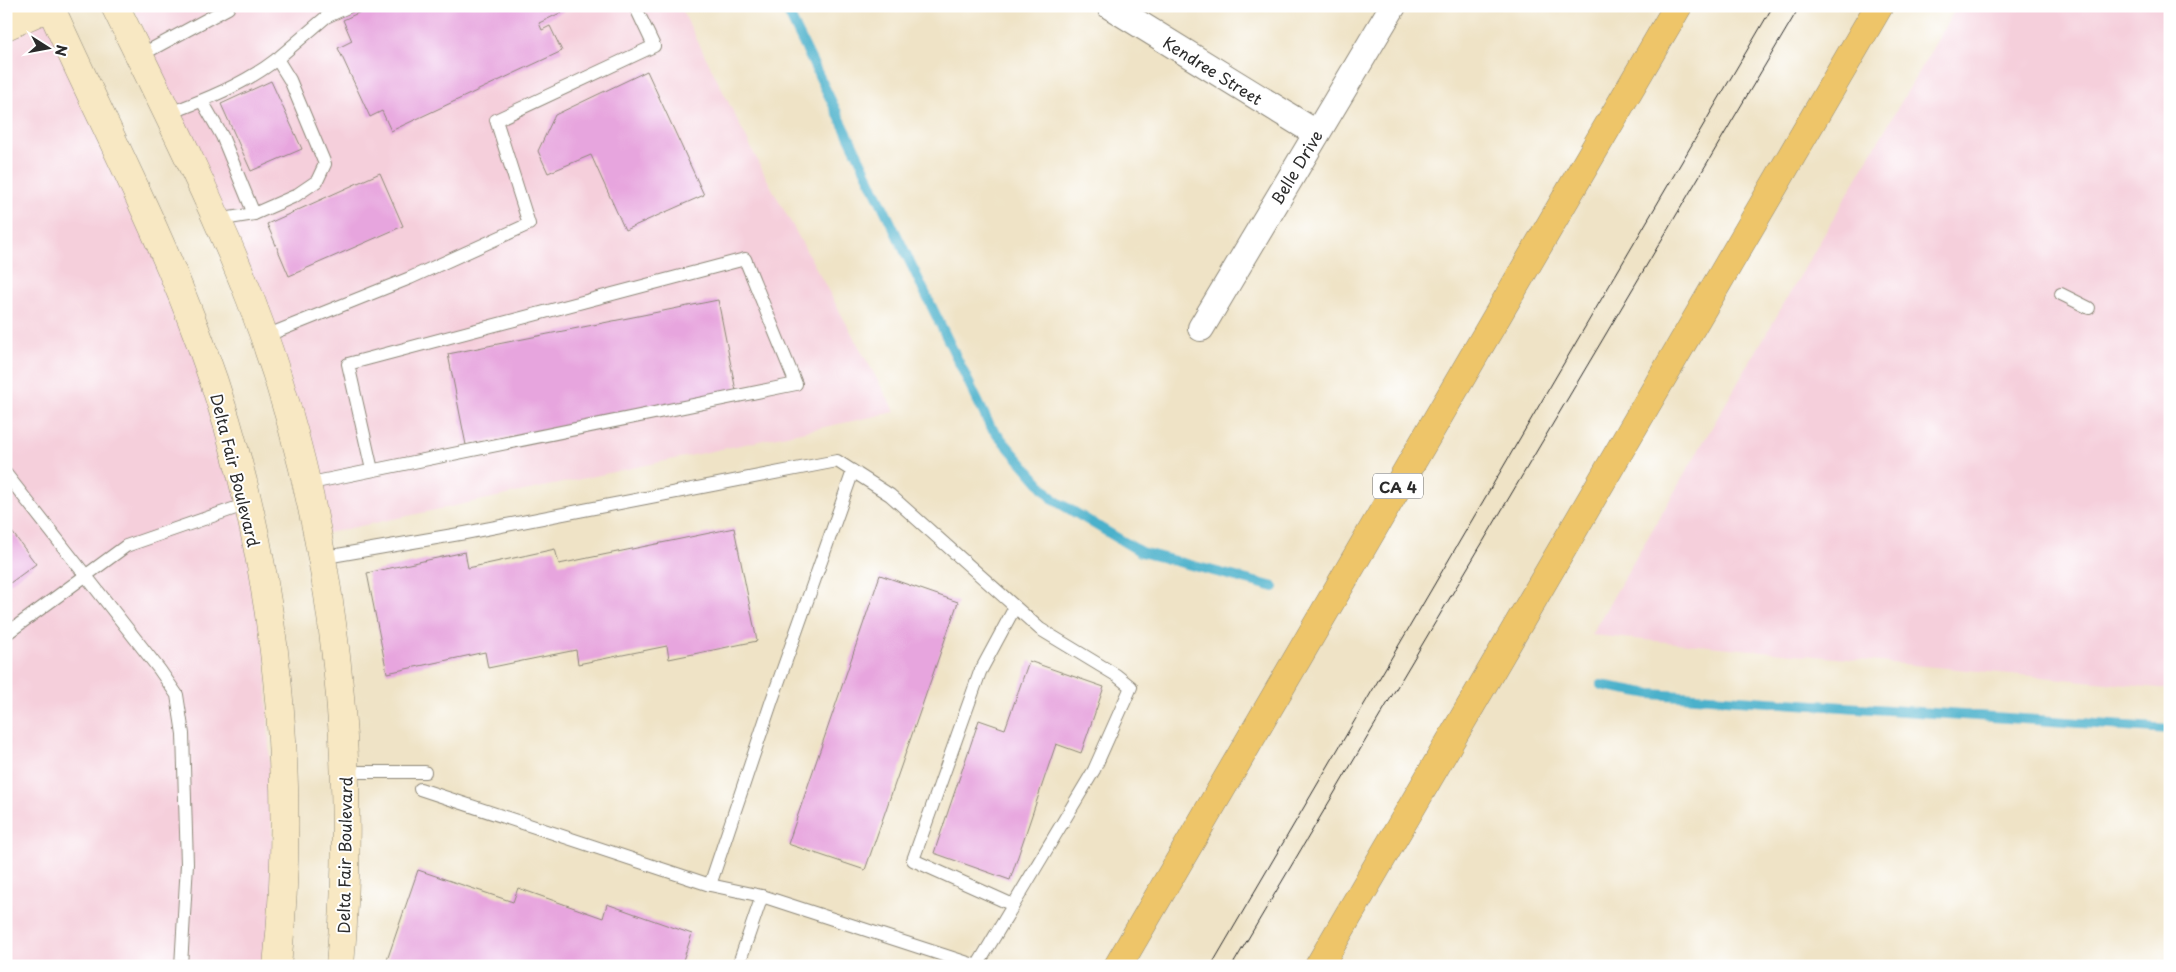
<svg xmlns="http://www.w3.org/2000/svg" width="2176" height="972" font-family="'Playpen Sans',sans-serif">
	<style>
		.built { fill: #f5cfdb }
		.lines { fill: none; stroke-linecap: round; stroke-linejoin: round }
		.stream { stroke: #4cb1cb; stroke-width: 10 }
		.building { fill: #e7a5de }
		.lane-casing { stroke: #8d8778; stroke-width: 14 }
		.street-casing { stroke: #8d8778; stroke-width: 28 }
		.secondary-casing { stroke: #8d8778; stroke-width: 29 }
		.highway-casing { stroke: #8d8778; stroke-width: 29 }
		.lane { stroke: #fff; stroke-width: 12 }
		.street { stroke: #fff; stroke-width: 26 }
		.secondary { stroke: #f8e8c3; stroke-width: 28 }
		.highway { stroke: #eec569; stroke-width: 28 }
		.tram { stroke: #2b2b2b; stroke-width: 1 }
		.labels { text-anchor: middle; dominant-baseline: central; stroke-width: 4; stroke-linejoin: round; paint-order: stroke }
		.shield { fill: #fff; stroke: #6b6b6b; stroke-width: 1 }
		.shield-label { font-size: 15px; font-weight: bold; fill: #2b2b2b }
		.street-label { font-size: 16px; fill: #2b2b2b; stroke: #fff }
	</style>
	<rect width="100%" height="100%" fill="#fff"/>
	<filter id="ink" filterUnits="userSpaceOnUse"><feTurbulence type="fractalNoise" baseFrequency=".02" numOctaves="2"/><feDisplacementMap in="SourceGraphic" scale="10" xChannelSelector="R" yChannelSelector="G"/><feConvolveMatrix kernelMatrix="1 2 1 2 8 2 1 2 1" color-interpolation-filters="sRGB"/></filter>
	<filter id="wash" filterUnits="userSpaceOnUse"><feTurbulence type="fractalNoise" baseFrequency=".0096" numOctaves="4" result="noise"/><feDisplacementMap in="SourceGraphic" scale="20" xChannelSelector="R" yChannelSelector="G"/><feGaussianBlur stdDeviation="1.12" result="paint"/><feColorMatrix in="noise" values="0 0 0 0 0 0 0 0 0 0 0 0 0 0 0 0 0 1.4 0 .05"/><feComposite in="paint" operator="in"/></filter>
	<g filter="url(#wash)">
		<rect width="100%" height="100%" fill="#efe3c6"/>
		<g class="built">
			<polygon points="133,6 680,6 767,179 895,412 323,534 245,268"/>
			<polygon points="1957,6 2170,6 2170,689 1591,635"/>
			<polygon points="50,7 163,251 263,581 277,966 6,966 6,26"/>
		</g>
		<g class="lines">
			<g class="stream">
				<polyline points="785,6 990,426 1054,500 1141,552 1274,587"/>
				<polyline points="1601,685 1651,694 2170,729"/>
			</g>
		</g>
		<g id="blocks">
			<g class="building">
				<polygon points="373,6 575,6 539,23 542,30 550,26 562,51 391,131 382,111 370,117 338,48 352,41 343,20"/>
				<polygon points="647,71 704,195 625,230 591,155 548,173 538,151 555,115"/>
				<polygon points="271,81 302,149 251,171 221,104"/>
				<polygon points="380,173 403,226 289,276 267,224"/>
				<polygon points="718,300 736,391 466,445 448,354"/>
				<polygon points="6,524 36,564 6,586"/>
				<polygon points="734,528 757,641 669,659 667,646 578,664 576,650 488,668 485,652 387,673 367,573 465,552 468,568 555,549 559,564"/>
				<polygon points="880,575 958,602 865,870 788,844"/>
				<polygon points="1029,661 1104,687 1081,753 1056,744 1010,880 934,853 979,720 1005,729"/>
				<polygon points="418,870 513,902 518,888 603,918 607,904 692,934 681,966 385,966"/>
			</g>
		</g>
	</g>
	<g filter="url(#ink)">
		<use href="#blocks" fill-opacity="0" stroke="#8d8778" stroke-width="1"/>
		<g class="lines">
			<defs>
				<g id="lane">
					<polyline points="139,56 228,8 228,6"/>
					<polyline points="277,59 326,17 350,6"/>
					<polyline points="202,101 222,136 254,214"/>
					<path d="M167,114C205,100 245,84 277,59L290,80L325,164L317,181L295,196L254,214L217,220"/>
					<polyline points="2061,294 2089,308"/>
					<polyline points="263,337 410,278 529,224 496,120 654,46 635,6"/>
					<polyline points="6,474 159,669 177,695 183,734 187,864 181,966"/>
					<polyline points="306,484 796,384 745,259 348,364 372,470"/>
					<polyline points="320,558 465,533 837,461 890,495 1040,629 1116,675 1131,687 1094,770 977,966"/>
					<polyline points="6,634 126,546 247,504"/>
					<polyline points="346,772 425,772"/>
					<polyline points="420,789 710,885 762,896 977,966"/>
					<polyline points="710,885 772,700 853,471"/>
					<polyline points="1013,905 913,860 980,672 1015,607"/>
					<polyline points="738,966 762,896"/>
				</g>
				<g id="street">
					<polyline points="1110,6 1316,133"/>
					<polyline points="1201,328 1393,6"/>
				</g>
				<g id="secondary">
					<path d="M50,6C100,118 158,227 200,342C272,536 299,760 277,966"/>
					<path d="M115,6C162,102 211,199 250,298C331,509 359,742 340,966"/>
					<polyline points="6,26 51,6"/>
				</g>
				<g id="highway">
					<polyline points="1118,966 1678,6"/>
					<polyline points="1319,966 1879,6"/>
				</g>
			</defs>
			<use href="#lane" class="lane-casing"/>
			<use href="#street" class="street-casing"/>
			<use href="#secondary" class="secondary-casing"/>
			<use href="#highway" class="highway-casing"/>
			<use href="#lane" class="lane"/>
			<use href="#street" class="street"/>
			<use href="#secondary" class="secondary"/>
			<use href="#highway" class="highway"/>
			<g class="tram">
				<polyline points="1211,966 1773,6"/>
				<polyline points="1232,966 1800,6"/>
			</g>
		</g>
	</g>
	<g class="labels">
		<rect class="shield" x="1373" y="473.5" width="50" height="25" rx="4"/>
		<g class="shield-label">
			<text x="1398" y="486">CA 4</text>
		</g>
		<g class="street-label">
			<text transform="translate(1213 70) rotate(32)">Kendree Street</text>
			<text transform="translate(1296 167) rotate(-59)">Belle Drive</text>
			<text transform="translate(236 470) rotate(76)">Delta Fair Boulevard</text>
			<text transform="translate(344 855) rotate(-89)">Delta Fair Boulevard</text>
		</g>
	</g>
	<rect width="2176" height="972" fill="none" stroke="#fff" stroke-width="25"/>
	<g transform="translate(48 48) rotate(101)" stroke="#ffffff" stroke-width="4" paint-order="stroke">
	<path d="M0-4L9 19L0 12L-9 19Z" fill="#2b2b2b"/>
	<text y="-8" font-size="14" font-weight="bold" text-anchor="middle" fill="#2b2b2b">N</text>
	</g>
</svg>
